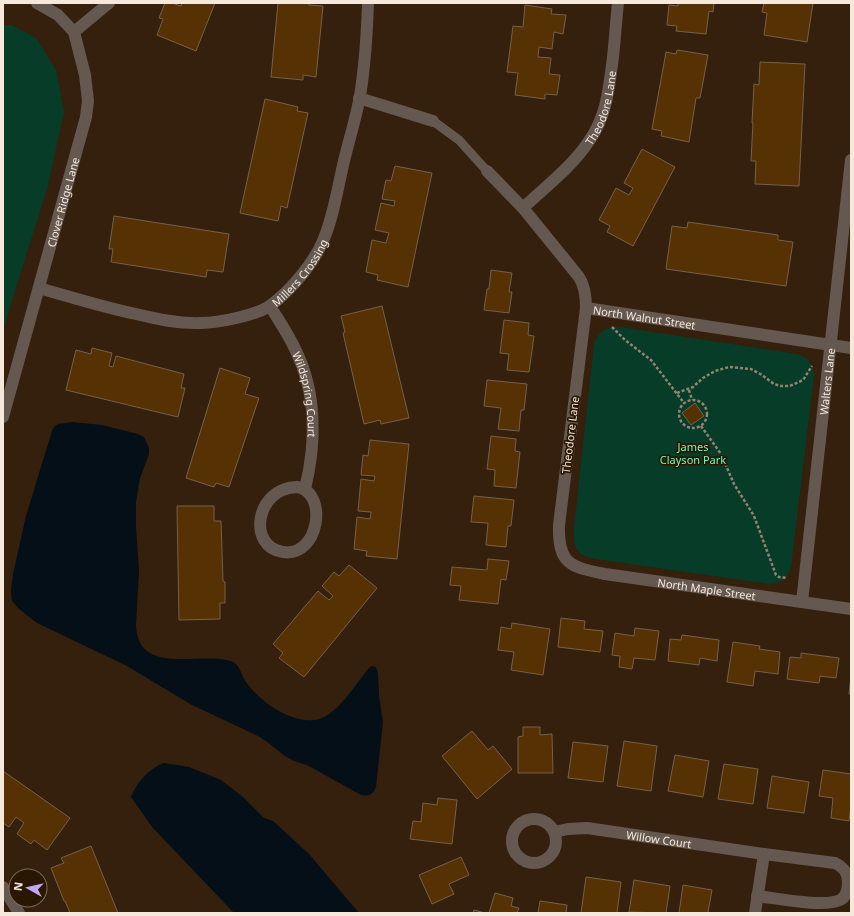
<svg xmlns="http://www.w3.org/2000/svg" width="854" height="916" font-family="'Noto Sans',sans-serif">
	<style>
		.green { fill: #073d28 }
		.water { fill: #040f17 }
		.building { fill: #563104; stroke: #77604a }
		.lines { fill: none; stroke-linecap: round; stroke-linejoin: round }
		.path { stroke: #948372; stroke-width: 2.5; stroke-dasharray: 3 2; stroke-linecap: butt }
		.lane { stroke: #645850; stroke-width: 9 }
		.street { stroke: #645850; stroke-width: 12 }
		.labels { text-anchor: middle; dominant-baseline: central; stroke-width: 3.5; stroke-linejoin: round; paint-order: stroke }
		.street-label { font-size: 11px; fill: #f6e9dc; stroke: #2a1703 }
		.park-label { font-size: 11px; fill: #6bffbe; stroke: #2a1703 }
	</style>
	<rect width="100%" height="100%" fill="#34200c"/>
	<g class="green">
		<polygon points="3,25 12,25 36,38 56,70 64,112 48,185 9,310 3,333"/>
		<path d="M611,327H620L797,354C808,357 813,364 814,375L792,559C791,573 785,584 769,584L596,559C576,555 573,548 574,528L594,344C597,335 602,330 611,327Z"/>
	</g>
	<g class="water">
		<path d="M72,422L102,425L138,434L144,437L149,448V454L140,478L136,502V526L139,571L136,625C138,677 199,651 231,661C240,664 241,675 246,682C260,702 291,723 315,720C337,717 355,684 369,668L372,666L376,667L378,673L379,696L383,722L376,787C373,794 369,797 361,795L307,765L294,761L285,756L266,741L260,737L190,704L127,666L37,623L19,609L12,601L11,591L13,574L26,516L52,431L54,427L58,424Z"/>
		<path d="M164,763L189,767L221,780L243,797L264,818L273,821L309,854L359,913H234L153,828L131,797C137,782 148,769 164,763Z"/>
	</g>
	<g class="building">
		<polygon points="165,3 172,3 181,6 182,3 215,3 196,51 157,35 163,19 159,18"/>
		<polygon points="278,3 309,3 309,5 323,6 316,77 303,75 303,80 271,77"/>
		<polygon points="678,3 714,3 713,12 709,11 706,34 676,31 677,26 667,25 669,5 678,6"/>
		<polygon points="764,3 813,3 807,42 764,35 767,13 762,12"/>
		<polygon points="525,5 552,9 551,14 566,15 563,34 554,32 552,49 539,47 538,57 551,58 549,74 560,75 557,95 545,94 545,99 515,95 518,73 507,72 513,26 523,27"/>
		<polygon points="677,50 708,55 700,98 696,98 689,142 661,136 662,131 652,129 666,52 676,54"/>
		<polygon points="760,62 805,64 799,186 755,184 756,161 751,161 753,123 752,123 754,84 759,85"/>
		<polygon points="265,99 298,107 297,111 308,113 287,208 281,206 278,221 240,213"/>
		<polygon points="642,149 675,167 633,246 607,232 610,226 599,220 616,188 629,195 633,188 624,183"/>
		<polygon points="395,166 432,173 408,287 377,280 378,275 366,272 372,240 386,243 389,233 375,230 381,203 394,206 395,201 382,199 386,180 391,181"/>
		<polygon points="114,216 229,234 223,272 207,270 206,277 111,262 113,249 109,249"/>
		<polygon points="688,222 778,235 778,240 793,242 786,286 666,269 672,226 687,228"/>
		<polygon points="491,270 512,273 509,292 512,292 509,313 484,310 487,289 489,289"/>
		<polygon points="382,306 409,418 381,424 380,420 364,424 343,333 345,332 341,316"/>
		<polygon points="504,320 529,323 528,335 534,336 529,372 507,370 509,354 500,353"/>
		<polygon points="92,348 112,353 109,366 113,367 116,356 184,374 181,388 185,388 178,417 66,390 76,350 91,354"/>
		<polygon points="220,368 250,378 245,394 259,398 229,487 216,483 214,487 186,478"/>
		<polygon points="487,380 527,384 524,410 521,410 519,431 498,429 501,408 484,406"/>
		<polygon points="695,403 704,416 691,425 682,413"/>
		<polygon points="491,436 516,439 515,451 520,452 516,488 494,486 495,470 487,469"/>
		<polygon points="370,440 409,444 397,559 366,556 367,551 354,549 357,517 370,519 371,512 358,511 361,479 374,481 375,476 361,475 363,455 368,456"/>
		<polygon points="474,496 514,500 511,526 508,526 506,547 486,545 488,523 471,522"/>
		<polygon points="177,506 214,506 214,521 221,521 223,581 225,582 225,603 220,603 220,619 179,620"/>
		<polygon points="488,559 509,561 506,580 501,579 498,604 459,600 461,586 450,585 452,567 487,570"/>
		<polygon points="349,565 377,588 304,677 279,658 283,653 273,644 318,591 329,600 333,596 322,586 334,572 339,576"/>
		<polygon points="561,618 585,621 584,629 603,631 600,652 558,647"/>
		<polygon points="512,623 550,629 543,675 511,670 514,652 498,650 501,627 511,629"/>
		<polygon points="635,628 659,631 655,660 634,658 632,669 619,667 620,656 612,655 615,633 634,636"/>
		<polygon points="682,635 719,640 717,661 700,658 699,665 668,661 670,639 681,640"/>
		<polygon points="733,642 760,646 759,649 780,652 778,674 755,671 753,686 727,682"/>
		<polygon points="801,653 839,658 836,678 820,676 819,683 787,679 790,657 801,658"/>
		<polygon points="851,677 851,694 849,694"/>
		<polygon points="523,727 540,727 540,735 552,734 553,773 518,773 518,737 523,736"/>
		<polygon points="472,731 488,750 493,746 512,769 477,799 442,756"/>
		<polygon points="624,741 657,746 651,791 617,786"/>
		<polygon points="573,742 608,746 603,782 568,778"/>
		<polygon points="675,755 709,761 703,797 668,791"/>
		<polygon points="724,764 758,769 753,804 718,799"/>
		<polygon points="823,770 851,774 851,806 849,821 831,818 833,798 819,796"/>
		<polygon points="3,771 70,818 47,850 34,840 31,844 17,834 24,823 16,817 9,827 3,823"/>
		<polygon points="772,776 809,782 804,813 767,808"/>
		<polygon points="438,798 457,800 452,844 410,839 413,821 421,822 423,803 437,805"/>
		<polygon points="91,846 118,913 70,913 65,901 64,901 51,868 64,863 61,858"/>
		<polygon points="461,857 469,875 449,884 454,894 432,904 419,875"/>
		<polygon points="586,877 621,882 617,913 581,913"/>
		<polygon points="634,880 670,886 666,913 629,912"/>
		<polygon points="683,885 712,890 708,912 711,913 679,913"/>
		<polygon points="495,893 513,898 511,906 519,908 517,913 489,913"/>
		<polygon points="540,901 567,905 566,913 538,913"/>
		<polygon points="474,910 485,913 473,913"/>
	</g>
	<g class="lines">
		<g class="path">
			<polyline points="612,327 625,340 651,360 684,403"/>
			<polyline points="689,390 692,400"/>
			<polyline points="677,393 693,387 703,378 715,371 729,367 751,369 762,375 774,384 781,386 790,386 803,380 812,366"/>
			<circle cx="693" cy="414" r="14"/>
			<polyline points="701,426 721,454 734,484 754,516 776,575 779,577 787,578"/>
		</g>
		<polyline class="lane" points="433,121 459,140 487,171"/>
		<g class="street">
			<polyline points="74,32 109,3"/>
			<polyline points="359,98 433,121"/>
			<path id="s1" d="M487,171L523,208L579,277C585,286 586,297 586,308L559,525C558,564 570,567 605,574L851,609"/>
			<path id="s2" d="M523,208C545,187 572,167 589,141C607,116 609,87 613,57C615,39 616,21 618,3"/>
			<path id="s3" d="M39,288C71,297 103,307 136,314C157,319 179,324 201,323C218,323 258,315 271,305C290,291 313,264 322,243C333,220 338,186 344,161C349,140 356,118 360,96C365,65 367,34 368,3"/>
			<path id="s4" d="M270,306C279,321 289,335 296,351C317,394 316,444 305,489"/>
			<path id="s5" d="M586,308L851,348"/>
			<path id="s6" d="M3,417L86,117L88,101L85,75L74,32L58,15L37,3"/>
			<path d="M297,487C329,492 319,558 283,552C247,547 255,488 297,487Z"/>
			<path id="s7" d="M802,602L851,160"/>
			<circle cx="534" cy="841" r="22"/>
			<path id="s8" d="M554,832L568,829L587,828L764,854L755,913"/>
			<polyline points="3,887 19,913"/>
			<path d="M757,896C776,898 824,908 840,900C846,897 848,889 848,882C848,872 843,867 835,863L764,854"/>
		</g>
	</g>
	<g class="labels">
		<g class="street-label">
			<text stroke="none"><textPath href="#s2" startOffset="130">Theodore Lane</textPath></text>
			<text stroke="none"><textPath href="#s6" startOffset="223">Clover Ridge Lane</textPath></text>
			<text stroke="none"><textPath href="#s3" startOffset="283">Millers Crossing</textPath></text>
			<text stroke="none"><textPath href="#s5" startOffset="59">North Walnut Street</textPath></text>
			<text stroke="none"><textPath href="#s7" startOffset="222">Walters Lane</textPath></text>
			<text stroke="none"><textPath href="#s4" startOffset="97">Wildspring Court</textPath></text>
			<text transform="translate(570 435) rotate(-83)">Theodore Lane</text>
			<text stroke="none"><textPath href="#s1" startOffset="572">North Maple Street</textPath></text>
			<text stroke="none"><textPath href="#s8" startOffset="106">Willow Court</textPath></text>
		</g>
		<g class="park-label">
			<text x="693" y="446">James<tspan x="693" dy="13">Clayson Park</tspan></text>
		</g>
	</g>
	<rect width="854" height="916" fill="none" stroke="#f6e9dc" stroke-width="8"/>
	<g transform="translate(28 888) rotate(278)"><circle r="19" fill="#2a1703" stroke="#7c6b5a"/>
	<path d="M0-3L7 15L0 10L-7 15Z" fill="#c2a8f2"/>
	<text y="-6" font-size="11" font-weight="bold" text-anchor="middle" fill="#f6e9dc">N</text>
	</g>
</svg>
